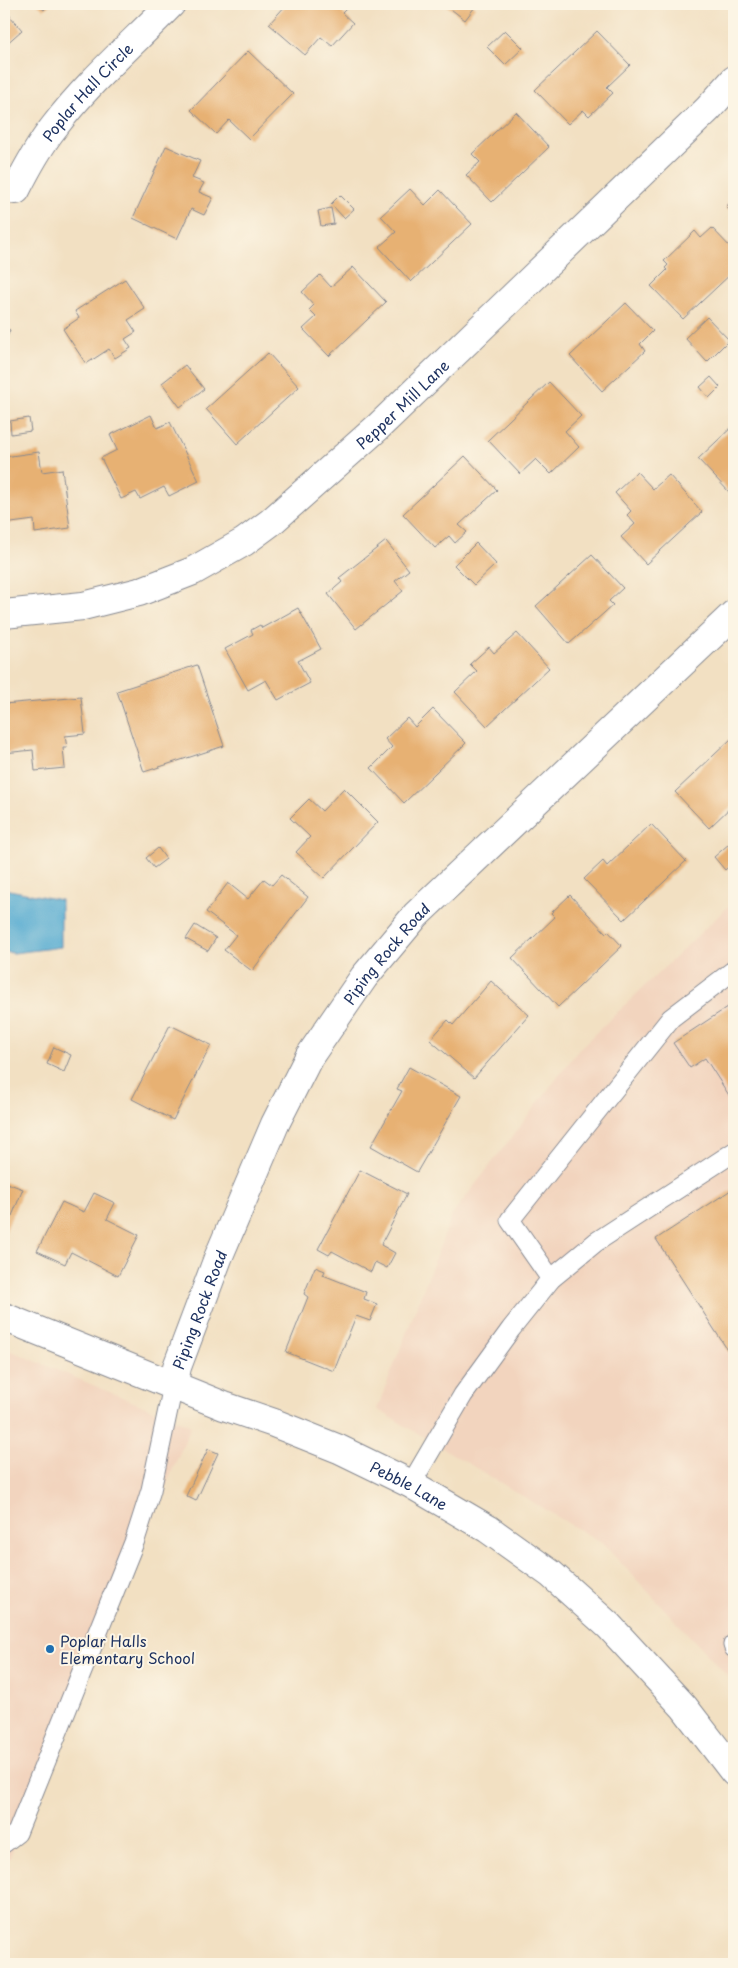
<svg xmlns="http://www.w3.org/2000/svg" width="738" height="1968" font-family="'Playpen Sans',sans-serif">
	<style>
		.built { fill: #f2d4be }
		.water { fill: #55abd1; stroke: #386d98 }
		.building { fill: #e7b173 }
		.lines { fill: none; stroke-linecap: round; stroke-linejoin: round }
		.service-casing { stroke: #868890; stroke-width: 21 }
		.minor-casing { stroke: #868890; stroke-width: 30 }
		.service { stroke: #fff; stroke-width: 19 }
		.minor { stroke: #fff; stroke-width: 28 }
		.poi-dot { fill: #1f6fb2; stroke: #fcf5e5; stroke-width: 2 }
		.labels { text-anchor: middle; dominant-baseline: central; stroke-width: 4; stroke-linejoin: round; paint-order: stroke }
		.street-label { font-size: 15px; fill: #1b2f5e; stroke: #fcf5e5 }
		.poi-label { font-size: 15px; fill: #1b2f5e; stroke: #fcf5e5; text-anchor: start }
	</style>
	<rect width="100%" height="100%" fill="#fcf5e5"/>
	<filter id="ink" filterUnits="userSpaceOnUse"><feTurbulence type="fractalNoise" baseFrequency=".02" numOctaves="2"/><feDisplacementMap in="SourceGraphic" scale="10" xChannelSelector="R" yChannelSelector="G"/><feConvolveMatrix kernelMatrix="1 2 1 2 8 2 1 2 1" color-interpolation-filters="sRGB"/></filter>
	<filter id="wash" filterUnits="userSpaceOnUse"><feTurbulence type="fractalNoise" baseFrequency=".0096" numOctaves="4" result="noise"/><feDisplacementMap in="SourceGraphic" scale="20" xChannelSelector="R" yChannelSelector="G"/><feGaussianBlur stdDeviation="1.12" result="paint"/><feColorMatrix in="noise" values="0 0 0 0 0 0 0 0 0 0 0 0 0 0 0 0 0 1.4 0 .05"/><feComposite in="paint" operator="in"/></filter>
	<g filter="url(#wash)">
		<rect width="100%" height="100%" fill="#f2e0c2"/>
		<g class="built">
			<polygon points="734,901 734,1683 603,1544 377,1409 452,1215 580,1048"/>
			<polygon points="4,1348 191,1426 4,1871"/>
		</g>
		<polygon class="water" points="4,889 61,900 61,947 14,953 4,952"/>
		<g id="blocks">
			<g class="building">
				<polygon points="37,4 50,4 44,10"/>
				<polygon points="287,4 351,4 342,13 353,23 332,46 321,37 305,55 269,24"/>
				<polygon points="449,4 471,4 475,7 465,20 447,6"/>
				<polygon points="4,9 22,30 4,46"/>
				<polygon points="505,30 523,48 505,65 487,47"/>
				<polygon points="597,31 630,65 607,87 613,93 589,116 583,110 568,124 535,90"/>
				<polygon points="248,51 293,94 249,139 229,120 216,134 191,110"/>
				<polygon points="516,112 549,147 492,202 466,175 480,162 472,154"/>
				<polygon points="166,146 200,161 192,178 204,183 199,192 213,198 204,215 191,209 177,239 133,218"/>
				<polygon points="410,189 425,205 440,190 472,224 411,282 379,247 396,232 381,216"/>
				<polygon points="340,195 354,209 344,218 331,204"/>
				<polygon points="734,198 734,214 726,207"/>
				<polygon points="331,208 334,224 321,226 318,211"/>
				<polygon points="712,228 734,251 734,271 683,319 651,286 667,270 665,268 668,265 664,261 695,231 701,238"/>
				<polygon points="353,267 386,302 329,356 303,329 316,317 309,310 314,305 302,292 320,275 331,287"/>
				<polygon points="125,279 145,309 128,320 136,332 125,339 131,348 115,358 109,349 86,364 63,329 79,318 75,311"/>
				<polygon points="626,303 653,331 640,344 645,351 602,391 570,356"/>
				<polygon points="707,317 729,340 707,362 685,338"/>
				<polygon points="4,327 10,330 4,344"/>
				<polygon points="268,353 299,387 237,444 206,409"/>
				<polygon points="185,365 204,389 180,407 162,383"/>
				<polygon points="711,377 720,387 709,398 700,387"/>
				<polygon points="549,382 581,416 565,431 579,447 551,474 536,459 520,474 488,440"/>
				<polygon points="151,415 157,428 170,422 199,481 169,496 164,487 140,499 136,492 121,499 101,458 117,450 110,435"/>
				<polygon points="29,418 31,431 11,434 10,421"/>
				<polygon points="734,425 734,489 730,493 698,459"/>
				<polygon points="39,452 42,472 62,469 70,528 35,533 34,520 4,524 4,484 5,484 4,457"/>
				<polygon points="465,456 497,490 459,525 467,532 455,543 449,536 435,548 403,514"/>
				<polygon points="637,472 653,489 669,475 702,512 646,564 621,537 635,524 627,515 631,511 615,493"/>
				<polygon points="386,541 409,570 395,581 403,591 356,629 328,594 342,582 339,578"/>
				<polygon points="476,543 496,564 474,585 454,565"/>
				<polygon points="592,555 623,588 609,601 613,605 569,644 536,606"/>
				<polygon points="298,608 321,649 298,661 310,683 278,700 266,680 248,690 225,649 253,634 251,630 260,625 262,628"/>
				<polygon points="517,633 549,668 487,726 455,692 477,671 470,664 489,647 494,653"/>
				<polygon points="197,665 224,746 144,772 117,691"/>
				<polygon points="81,697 85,734 65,736 67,748 63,748 65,768 35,771 33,750 4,753 4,704"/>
				<polygon points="433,709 466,743 404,803 371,768 392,747 385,739 407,718 415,727"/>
				<polygon points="732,738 734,741 734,804 709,828 675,792"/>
				<polygon points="344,788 378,822 324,878 296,852 310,837 290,818 309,799 322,811"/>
				<polygon points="651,824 686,861 624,920 584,879 603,861 607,866"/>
				<polygon points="730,843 734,848 734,862 725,870 714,857"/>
				<polygon points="158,848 166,859 154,868 146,858"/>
				<polygon points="281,875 308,897 252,971 224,950 236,935 206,912 228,883 248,899 264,879 272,885"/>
				<polygon points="570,895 606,933 608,931 622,946 558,1007 512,958 555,917 551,913"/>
				<polygon points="195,925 216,938 208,951 186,939"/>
				<polygon points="491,981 529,1015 474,1078 430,1040 448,1020 453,1025"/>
				<polygon points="734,994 734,1103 705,1058 690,1068 673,1043 734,1003 729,997"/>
				<polygon points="170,1025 211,1045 173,1120 132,1099"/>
				<polygon points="54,1047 71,1055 64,1072 47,1064"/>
				<polygon points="409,1067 461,1096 417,1172 371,1146 402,1091 397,1089"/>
				<polygon points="360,1170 407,1194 381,1245 395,1253 387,1268 375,1262 371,1272 332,1251 329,1255 318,1249"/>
				<polygon points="4,1182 23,1189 5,1233 4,1232"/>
				<polygon points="734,1188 734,1360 656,1239"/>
				<polygon points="94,1193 115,1203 107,1219 139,1235 118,1276 71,1252 65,1264 37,1251 62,1202 84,1212"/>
				<polygon points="315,1267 325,1271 323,1275 366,1292 364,1299 377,1304 370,1321 356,1316 334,1371 286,1352 308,1297 304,1294"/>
				<polygon points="208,1449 218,1453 196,1501 186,1496"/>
			</g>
		</g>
	</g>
	<g filter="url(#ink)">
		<use href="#blocks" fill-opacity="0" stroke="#868890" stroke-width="1"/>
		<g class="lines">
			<defs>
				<g id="service">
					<polyline points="551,1279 510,1220 671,1018 734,970"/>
					<polyline points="411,1484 463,1395 511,1329 551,1279 596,1242 734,1152"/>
					<polyline points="734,1644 733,1645 734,1648"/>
					<polyline points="4,1843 17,1833 135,1540 151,1490 173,1386"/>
				</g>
				<g id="minor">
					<path id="s1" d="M16,190C27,168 39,146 54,127C88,82 132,44 171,4"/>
					<path id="s2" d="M4,614L83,606L139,592L193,571L244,542L271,522L378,427L708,109L734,80"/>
					<path id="s3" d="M4,1317L224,1406L274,1423L339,1449L411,1484L488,1529L551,1574L609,1626L684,1707L734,1772"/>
					<path id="s4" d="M173,1386L177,1367L218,1258L275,1124L309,1057L364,977L416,915L734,614"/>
				</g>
			</defs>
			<use href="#service" class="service-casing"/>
			<use href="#minor" class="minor-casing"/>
			<use href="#service" class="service"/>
			<use href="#minor" class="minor"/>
		</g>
	</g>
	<circle class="poi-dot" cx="50" cy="1649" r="5"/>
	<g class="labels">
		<g class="street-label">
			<text stroke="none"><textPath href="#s1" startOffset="122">Poplar Hall Circle</textPath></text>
			<text stroke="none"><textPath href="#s2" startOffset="464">Pepper Mill Lane</textPath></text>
			<text stroke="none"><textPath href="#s4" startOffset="486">Piping Rock Road</textPath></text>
			<text stroke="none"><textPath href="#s4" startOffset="81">Piping Rock Road</textPath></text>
			<text stroke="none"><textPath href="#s3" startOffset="439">Pebble Lane</textPath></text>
		</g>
		<g class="poi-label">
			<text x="60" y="1640">Poplar Halls<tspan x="60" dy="17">Elementary School</tspan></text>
		</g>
	</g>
	<rect width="738" height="1968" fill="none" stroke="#fcf5e5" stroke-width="20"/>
</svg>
